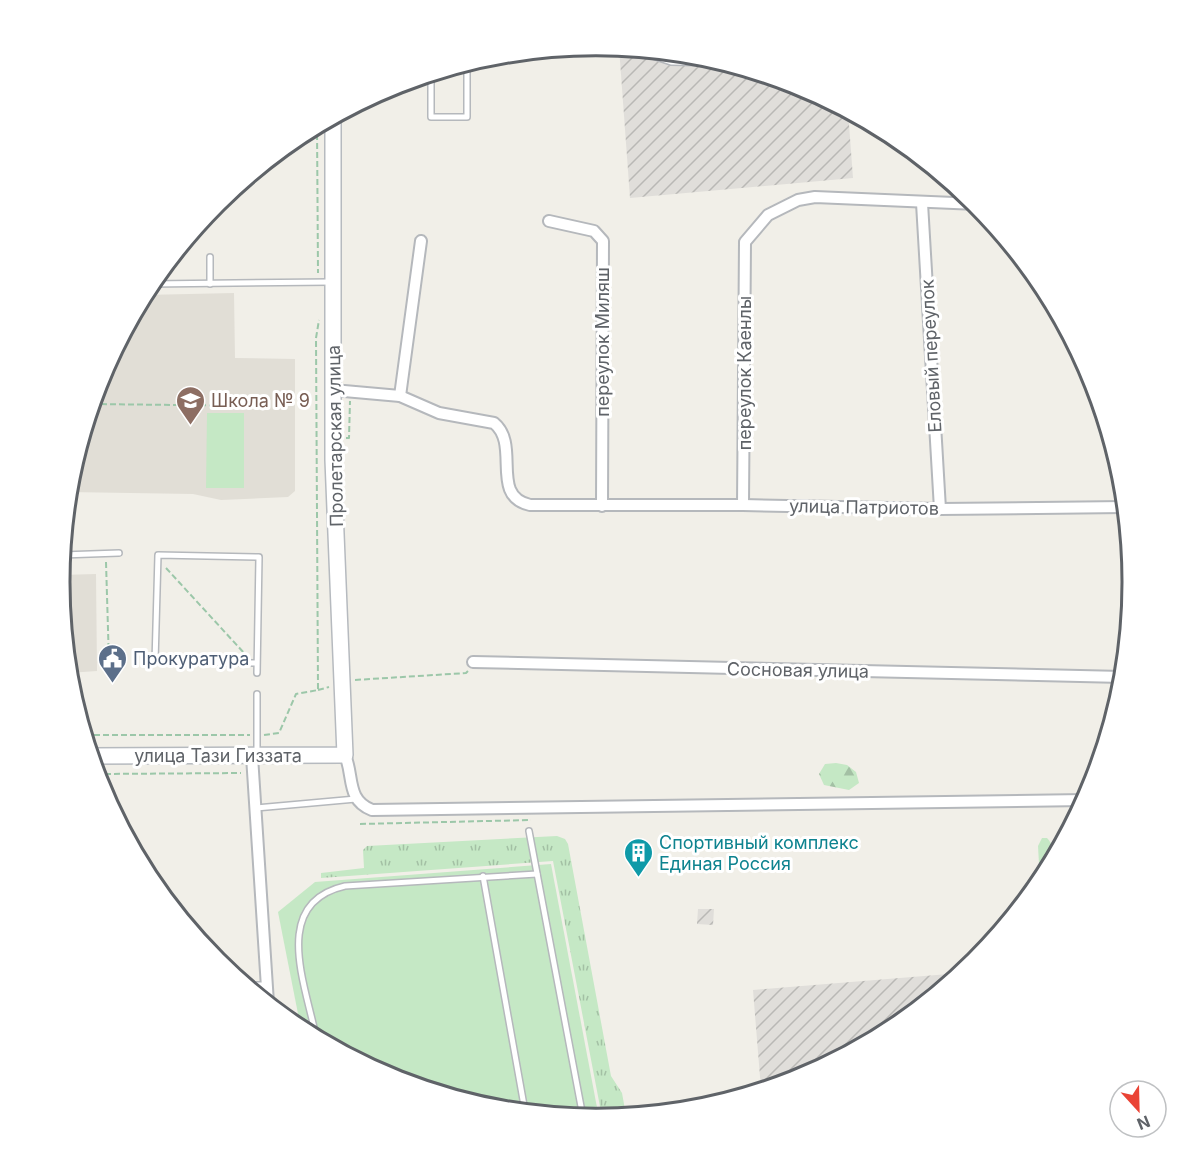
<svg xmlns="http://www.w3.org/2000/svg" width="1192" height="1163" font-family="Inter,sans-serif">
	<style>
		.industrial { fill: url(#industrial-furrows) }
		.education { fill: #e1ded6 }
		.grass { fill: url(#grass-tufts) }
		.forest { fill: url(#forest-firs) }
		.pitch { fill: #c5e8c5 }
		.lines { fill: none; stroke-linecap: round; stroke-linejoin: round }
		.lane-casing { stroke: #b5b8bc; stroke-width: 8 }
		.street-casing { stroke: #b5b8bc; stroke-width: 14 }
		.secondary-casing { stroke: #b6babf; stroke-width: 18 }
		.path { stroke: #9cc7a9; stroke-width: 2; stroke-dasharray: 6 3; stroke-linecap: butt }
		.lane { stroke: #fff; stroke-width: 5 }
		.street { stroke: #fff; stroke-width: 10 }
		.secondary { stroke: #fff; stroke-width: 15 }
		.labels { text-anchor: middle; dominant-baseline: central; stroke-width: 6; stroke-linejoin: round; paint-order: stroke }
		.street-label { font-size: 18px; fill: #5f6368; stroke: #fff }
		.education-label { font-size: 18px; fill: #785e54; stroke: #fff; text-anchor: start }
		.service-label { font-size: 18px; fill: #4e5e75; stroke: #fff; text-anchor: start }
		.culture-label { font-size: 18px; fill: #0d838f; stroke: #fff; text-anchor: start }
		.rim { fill: none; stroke: #5f6368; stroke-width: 3 }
	</style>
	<defs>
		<pattern id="industrial-furrows" width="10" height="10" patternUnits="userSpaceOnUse" patternTransform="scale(1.5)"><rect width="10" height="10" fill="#e0deda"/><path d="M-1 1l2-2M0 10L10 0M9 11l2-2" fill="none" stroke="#b9b8b5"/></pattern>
		<pattern id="grass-tufts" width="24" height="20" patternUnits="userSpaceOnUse" patternTransform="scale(1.5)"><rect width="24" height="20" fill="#c5e8c5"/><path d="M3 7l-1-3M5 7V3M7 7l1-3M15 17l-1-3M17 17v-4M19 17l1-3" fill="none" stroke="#a3c0a4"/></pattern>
		<pattern id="forest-firs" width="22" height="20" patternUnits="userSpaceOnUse" patternTransform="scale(1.5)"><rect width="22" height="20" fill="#c5e8c5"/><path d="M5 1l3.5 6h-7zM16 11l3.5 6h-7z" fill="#a3c0a4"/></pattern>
	</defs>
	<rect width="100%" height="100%" fill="#f1efe8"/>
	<g class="industrial">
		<polygon points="619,47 701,55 802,86 848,111 853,178 630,198"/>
		<polygon points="698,909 714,909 713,925 697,924"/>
		<polygon points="961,973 894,1028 801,1077 761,1089 753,990"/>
	</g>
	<g class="education">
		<polygon points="234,293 235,358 295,359 295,491 288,497 221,500 193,494 68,492 70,476 100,376 144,295"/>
		<polygon points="96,574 97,671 68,673 60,575"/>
	</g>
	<polygon class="grass" points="557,836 565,839 568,844 611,1076 622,1093 626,1115 602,1117 553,861 321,878 321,873 364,868 363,850 367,846"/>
	<g class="forest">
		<polygon points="836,763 847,765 856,772 859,783 849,790 824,785 819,774 825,764"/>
		<path d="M1042,838H1047C1060,851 1049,870 1040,882L1038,846Z"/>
	</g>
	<g class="pitch">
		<polygon points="207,413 244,413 244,488 206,488"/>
		<polygon points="551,864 599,1118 491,1108 390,1077 301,1029 278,912 315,882"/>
	</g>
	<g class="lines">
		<defs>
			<g id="lane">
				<polyline points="632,49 671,62 725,63"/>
				<polyline points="431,74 431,117 467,117 467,63"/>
				<polyline points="205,217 210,217"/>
				<polyline points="210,257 210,284"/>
				<polyline points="150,284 331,282"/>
				<polyline points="62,555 119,553"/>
				<polyline points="257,673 259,557 158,555 155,662 257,663"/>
				<polyline points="73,682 73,697"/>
				<polyline points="257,753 257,694"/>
				<polyline points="256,808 356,799"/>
				<polyline points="529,831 583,1117"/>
				<polyline points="483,876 525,1111"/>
				<polyline points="246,985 266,985"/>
				<path d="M316,1037C306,985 270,903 345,886L537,874"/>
			</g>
			<g id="street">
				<polyline points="922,203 940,509"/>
				<polyline points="549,221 594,231 603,241 602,506"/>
				<path d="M333,390L400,396L439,413L494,423C521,445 489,496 530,505H743L940,509L1125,507"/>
				<polyline points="400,396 421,241"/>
				<polyline points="743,505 745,242 768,215 798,200 815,197 977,204"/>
				<polyline points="473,662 1123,677"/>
				<path d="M345,755C354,776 346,800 372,810L1085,800"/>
				<polyline points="252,756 268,1003"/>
			</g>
			<polyline id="secondary" points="91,756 345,755 333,460 333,117"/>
		</defs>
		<use href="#lane" class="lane-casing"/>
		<use href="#street" class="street-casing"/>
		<use href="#secondary" class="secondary-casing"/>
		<g class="path">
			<polyline points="317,125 318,273"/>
			<polyline points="92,404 262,406"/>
			<polyline points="346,438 349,438 350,401"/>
			<polyline points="106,562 109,663"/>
			<polyline points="166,568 245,654"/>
			<polyline points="355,680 466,673 468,671"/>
			<polyline points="318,690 329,687"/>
			<polyline points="85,735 250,735"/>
			<polyline points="264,735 279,733 296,694 318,690 316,338 319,320"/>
			<polyline points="96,774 241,773"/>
			<polyline points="360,824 531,820"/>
		</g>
		<use href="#lane" class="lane"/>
		<use href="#street" class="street"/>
		<use href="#secondary" class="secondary"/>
	</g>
	<defs>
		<symbol id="school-pin" viewBox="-11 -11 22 30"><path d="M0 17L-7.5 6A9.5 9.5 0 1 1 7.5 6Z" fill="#8d6e63" stroke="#fff"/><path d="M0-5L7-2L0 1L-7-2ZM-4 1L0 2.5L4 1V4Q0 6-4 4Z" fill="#fff"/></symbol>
		<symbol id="civic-pin" viewBox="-11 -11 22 30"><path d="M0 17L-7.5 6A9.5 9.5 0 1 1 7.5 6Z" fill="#5c6f8a" stroke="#fff"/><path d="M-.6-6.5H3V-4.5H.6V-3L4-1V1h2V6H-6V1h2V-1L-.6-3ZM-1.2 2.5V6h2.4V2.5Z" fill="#fff"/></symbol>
		<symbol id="building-pin" viewBox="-11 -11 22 30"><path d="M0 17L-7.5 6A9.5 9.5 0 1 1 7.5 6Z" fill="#0f9aa8" stroke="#fff"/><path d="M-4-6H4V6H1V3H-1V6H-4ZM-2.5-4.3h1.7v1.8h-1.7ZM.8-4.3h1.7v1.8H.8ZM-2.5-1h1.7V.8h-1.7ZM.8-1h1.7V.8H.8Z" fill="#fff"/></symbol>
	</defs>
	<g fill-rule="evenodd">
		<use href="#school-pin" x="174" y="384" width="33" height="45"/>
		<use href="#civic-pin" x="96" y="642" width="33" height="45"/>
		<use href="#building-pin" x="622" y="836" width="33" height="45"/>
	</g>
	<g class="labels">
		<g class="street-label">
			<text transform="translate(602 342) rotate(-90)">переулок Миляш</text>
			<text transform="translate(931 356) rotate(-93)">Еловый переулок</text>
			<text transform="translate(744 373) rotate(-90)">переулок Каенлы</text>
			<text transform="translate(335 436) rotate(-91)">Пролетарская улица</text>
			<text transform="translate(864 507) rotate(1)">улица Патриотов</text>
			<text transform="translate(798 670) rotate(1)">Сосновая улица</text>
			<text x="218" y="755">улица Тази Гиззата</text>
		</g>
		<g class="education-label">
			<text x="211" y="400">Школа № 9</text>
		</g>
		<g class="service-label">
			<text x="133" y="658">Прокуратура</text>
		</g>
		<g class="culture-label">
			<text x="659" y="842">Спортивный комплекс<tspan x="659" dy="21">Единая Россия</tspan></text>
		</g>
	</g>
	<path d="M0 0H1192V1163H0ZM70 582a526 526 0 1 1 1052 0a526 526 0 1 1-1052 0Z" fill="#fff" fill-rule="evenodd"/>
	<path class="rim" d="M70 582a526 526 0 1 1 1052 0a526 526 0 1 1-1052 0Z"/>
	<g transform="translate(1138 1109) rotate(158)"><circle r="28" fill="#ffffff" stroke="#bfc1c3" stroke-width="1.5"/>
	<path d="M0-4.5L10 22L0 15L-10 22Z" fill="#ea4335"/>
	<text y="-9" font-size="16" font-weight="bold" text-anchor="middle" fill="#5f6368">N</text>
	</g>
</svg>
